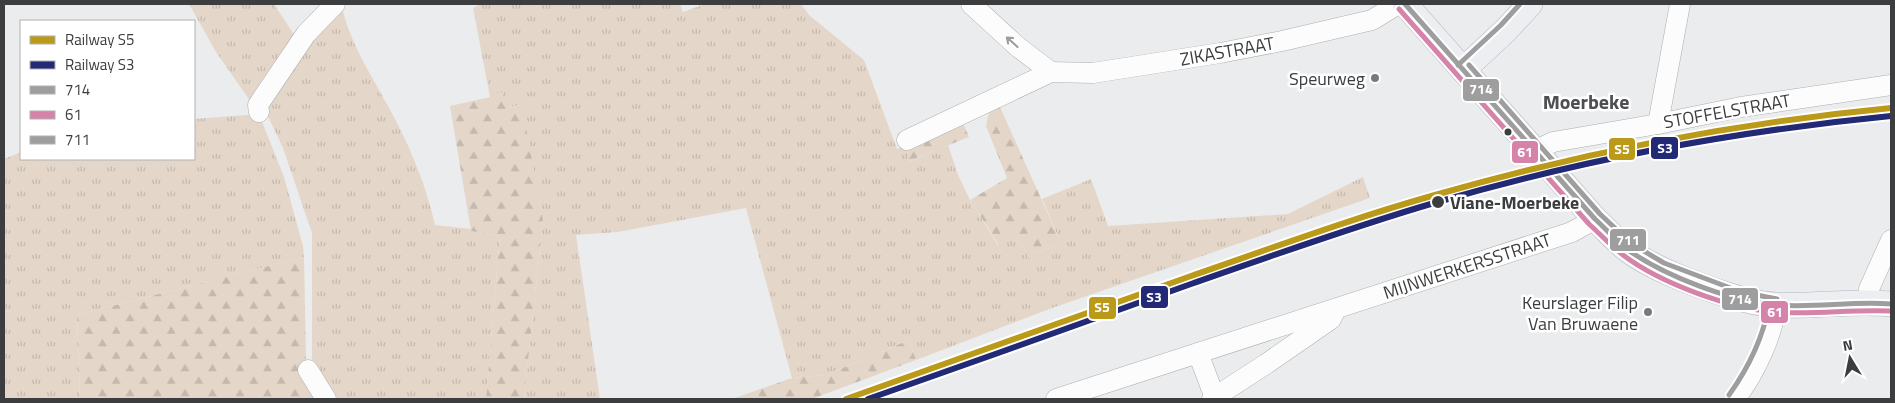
<svg xmlns="http://www.w3.org/2000/svg" width="1895" height="403" font-family="'Titillium Web',sans-serif">
	<style>
		.grass { fill: url(#grass-tufts) }
		.forest { fill: url(#forest-firs) }
		.lines { fill: none; stroke-linecap: round; stroke-linejoin: round }
		.minor-casing { stroke: #aeafb0; stroke-width: 21 }
		.major-casing { stroke: #b3b7c0; stroke-width: 26 }
		.minor { stroke: #fcfcfc; stroke-width: 20 }
		.major { stroke: #eceef2; stroke-width: 25 }
		.bus-1-casing { stroke: #fff; stroke-width: 9 }
		.bus-2-casing { stroke: #fff; stroke-width: 9 }
		.bus-3-casing { stroke: #fff; stroke-width: 9 }
		.bus-1 { stroke: #9e9e9e; stroke-width: 5 }
		.bus-2 { stroke: #d683aa; stroke-width: 5 }
		.bus-3 { stroke: #9e9e9e; stroke-width: 5 }
		.rail-1-casing { stroke: #fff; stroke-width: 10 }
		.rail-2-casing { stroke: #fff; stroke-width: 10 }
		.rail-1 { stroke: #bb9a1a; stroke-width: 6 }
		.rail-2 { stroke: #222975; stroke-width: 6 }
		.oneway { stroke: #9c9c9d }
		.poi-dot { fill: #797a7c; stroke: #fff; stroke-width: 2 }
		.bus-dot { fill: #3c3d3e; stroke: #fff; stroke-width: 2 }
		.labels { text-anchor: middle; dominant-baseline: central; stroke-width: 5; stroke-linejoin: round; paint-order: stroke }
		.street-label { font-size: 18px; fill: #3c3d3e; stroke: #fff }
		.poi-label { font-size: 18px; fill: #3c3d3e; stroke: #fff; text-anchor: end }
		.stop-label { font-size: 18px; font-weight: bold; fill: #3c3d3e; stroke: #fff; text-anchor: start }
		.quarter-label { font-size: 20px; font-weight: bold; fill: #4e4f52; stroke: #fff }
		.line-badge { stroke: #fff; stroke-width: 2 }
		.badge-label { font-size: 14px; text-anchor: middle; font-weight: bold; fill: #fff }
	</style>
	<defs>
		<pattern id="grass-tufts" width="24" height="20" patternUnits="userSpaceOnUse" patternTransform="scale(1.25)"><rect width="24" height="20" fill="#e4d7c9"/><path d="M3 7l-1-3M5 7V3M7 7l1-3M15 17l-1-3M17 17v-4M19 17l1-3" fill="none" stroke="#c4b9ae"/></pattern>
		<pattern id="forest-firs" width="22" height="20" patternUnits="userSpaceOnUse" patternTransform="scale(1.25)"><rect width="22" height="20" fill="#e4d7c9"/><path d="M5 1l3.5 6h-7zM16 11l3.5 6h-7z" fill="#c4b9ae"/></pattern>
	</defs>
	<rect width="100%" height="100%" fill="#ebecee"/>
	<g class="grass">
		<polygon points="189,4 274,4 297,39 253,105 216,52"/>
		<polygon points="480,4 680,4 683,12 705,4 801,4 809,15 864,60 897,149 905,146 910,161 948,145 958,175 970,200 998,245 1011,239 1023,246 1033,264 1033,254 1061,243 1042,199 1091,179 1108,226 1288,214 1363,177 1370,198 1052,308 916,360 909,340 826,375 792,378 746,208 618,232 576,235 600,399 524,399 543,220 521,105 507,107 490,97 473,8"/>
		<path d="M342,7C351,48 377,83 396,121C413,154 427,189 435,225L471,229V231L500,236L486,399H335L313,363L312,358V233L283,148L266,112V105L311,43Z"/>
		<polygon points="259,114 284,177 303,246 304,257 77,315 80,399 4,399 4,159 21,152 21,159 194,159 194,119"/>
	</g>
	<g class="forest">
		<polygon points="501,91 507,107 522,105 543,220 524,399 486,399 500,236 471,231 450,106 490,97"/>
		<polygon points="1000,107 1061,243 1033,254 1033,265 1023,246 1011,239 999,245 970,200 1007,178 986,126 989,112"/>
		<polygon points="963,123 969,137 909,161 905,146"/>
		<polygon points="304,257 306,359 308,373 321,397 311,399 80,399 77,315"/>
		<polygon points="909,340 916,360 812,399 732,399 792,378 826,375"/>
	</g>
	<g class="lines">
		<defs>
			<g id="minor">
				<polyline points="971,4 1018,47 1051,72"/>
				<polyline points="259,112 258,105 306,34 335,4"/>
				<polyline points="1658,124 1680,4"/>
				<polyline points="907,140 1051,72 1093,73 1220,53 1282,41 1372,20 1398,4"/>
				<polyline points="1535,151 1553,142 1658,124 1741,107 1891,85"/>
				<polyline points="1869,302 1869,289 1891,240"/>
				<polyline points="1198,353 1215,398"/>
				<polyline points="308,370 326,399"/>
				<polyline points="1056,399 1572,232 1595,219"/>
				<polyline points="1212,399 1266,364 1331,319 1335,311"/>
				<path d="M1735,399C1755,373 1772,337 1776,306"/>
			</g>
			<g id="major">
				<path d="M1405,4L1595,219C1606,229 1616,241 1628,250C1657,272 1741,304 1777,305C1815,307 1853,300 1891,304"/>
				<polyline points="1463,70 1506,30 1530,4"/>
			</g>
		</defs>
		<use href="#minor" class="minor-casing"/>
		<use href="#major" class="major-casing"/>
		<use href="#minor" class="minor"/>
		<use href="#major" class="major"/>
		<defs>
			<path id="bus-1" d="M1405,4L1595,219C1606,229 1616,241 1628,250C1665,276 1732,302 1777,305C1815,308 1853,301 1891,304"/>
			<path id="bus-2" d="M1399,9L1589,224C1600,234 1611,246 1623,255C1660,283 1730,309 1776,312C1814,315 1852,309 1890,311"/>
			<g id="bus-3">
				<polyline points="1458,65 1501,25 1520,4"/>
				<polyline points="1469,65 1600,214 1632,244 1664,263 1741,292 1777,299"/>
				<path d="M1729,395C1749,367 1763,338 1769,305"/>
			</g>
		</defs>
		<use href="#bus-1" class="bus-1-casing"/>
		<use href="#bus-2" class="bus-2-casing"/>
		<use href="#bus-3" class="bus-3-casing"/>
		<use href="#bus-1" class="bus-1"/>
		<use href="#bus-2" class="bus-2"/>
		<use href="#bus-3" class="bus-3"/>
		<defs>
			<path id="rail-1" d="M846,399C961,358 1076,317 1191,276C1272,248 1353,218 1435,195C1584,152 1736,123 1891,108"/>
			<path id="rail-2" d="M868,399C976,361 1083,323 1191,284C1271,256 1352,227 1434,203C1584,159 1737,131 1891,116"/>
		</defs>
		<use href="#rail-1" class="rail-1-casing"/>
		<use href="#rail-2" class="rail-2-casing"/>
		<use href="#rail-1" class="rail-1"/>
		<use href="#rail-2" class="rail-2"/>
	</g>
	<defs><path id="oneway-shaft" d="M-6 0H5M1.5-3L5.5 0L1.5 3" fill="none" stroke-width="1.6" stroke-linecap="round" stroke-linejoin="round" transform="scale(1.25)"/></defs>
	<use class="oneway" href="#oneway-shaft" transform="translate(1012 42) rotate(-138)"/>
	<g class="poi-dot">
		<circle cx="1375" cy="78" r="5"/>
		<circle cx="1648" cy="312" r="5"/>
	</g>
	<g class="bus-dot">
		<circle cx="1508" cy="132" r="4.5"/>
		<circle cx="1438" cy="202" r="7"/>
	</g>
	<g class="labels">
		<g class="street-label">
			<text transform="translate(1227 51) rotate(-10)">ZIKASTRAAT</text>
			<text transform="translate(1727 111) rotate(-10)">STOFFELSTRAAT</text>
			<text transform="translate(1467 266) rotate(-18)">MIJNWERKERSSTRAAT</text>
		</g>
		<g class="poi-label">
			<text x="1365" y="78">Speurweg</text>
			<text x="1638" y="302">Keurslager Filip<tspan x="1638" dy="21">Van Bruwaene</tspan></text>
		</g>
		<g class="stop-label">
			<text x="1450" y="202">Viane-Moerbeke</text>
		</g>
		<g class="quarter-label">
			<text x="1586" y="101">Moerbeke</text>
		</g>
	</g>
	<g class="line-badge">
		<rect x="1462" y="78" width="38" height="24" rx="5" fill="#9e9e9e"/>
		<rect x="1650" y="136" width="29" height="24" rx="5" fill="#222975"/>
		<rect x="1608" y="137" width="28" height="24" rx="5" fill="#bb9a1a"/>
		<rect x="1511" y="140" width="28" height="24" rx="5" fill="#d683aa"/>
		<rect x="1609" y="228" width="38" height="24" rx="5" fill="#9e9e9e"/>
		<rect x="1140" y="285" width="29" height="24" rx="5" fill="#222975"/>
		<rect x="1721" y="287" width="38" height="24" rx="5" fill="#9e9e9e"/>
		<rect x="1088" y="296" width="29" height="24" rx="5" fill="#bb9a1a"/>
		<rect x="1760" y="300" width="29" height="24" rx="5" fill="#d683aa"/>
	</g>
	<g class="badge-label">
		<text x="1481" y="94">714</text>
		<text x="1665" y="153">S3</text>
		<text x="1622" y="154">S5</text>
		<text x="1525" y="157">61</text>
		<text x="1628" y="245">711</text>
		<text x="1154" y="302">S3</text>
		<text x="1740" y="304">714</text>
		<text x="1102" y="312">S5</text>
		<text x="1775" y="317">61</text>
	</g>
	<rect width="1895" height="403" fill="none" stroke="#3c3d3e" stroke-width="10"/>
	<rect x="20" y="20" width="175" height="140" fill="#ffffff" stroke="#b1b1b2"/>
	<rect x="30" y="36" width="25" height="8" fill="#bb9a1a" stroke="#b1b1b2"/>
	<text x="65" y="45" font-size="15" fill="#3c3d3e">Railway S5</text>
	<rect x="30" y="61" width="25" height="8" fill="#222975" stroke="#b1b1b2"/>
	<text x="65" y="70" font-size="15" fill="#3c3d3e">Railway S3</text>
	<rect x="30" y="86" width="25" height="8" fill="#9e9e9e" stroke="#b1b1b2"/>
	<text x="65" y="95" font-size="15" fill="#3c3d3e">714</text>
	<rect x="30" y="111" width="25" height="8" fill="#d683aa" stroke="#b1b1b2"/>
	<text x="65" y="120" font-size="15" fill="#3c3d3e">61</text>
	<rect x="30" y="136" width="25" height="8" fill="#9e9e9e" stroke="#b1b1b2"/>
	<text x="65" y="145" font-size="15" fill="#3c3d3e">711</text>
	<g transform="translate(1850 358) rotate(350)" stroke="#ffffff" stroke-width="4" paint-order="stroke">
	<path d="M0-4L9 19L0 12L-9 19Z" fill="#3c3d3e"/>
	<text y="-8" font-size="14" font-weight="bold" text-anchor="middle" fill="#3c3d3e">N</text>
	</g>
</svg>
